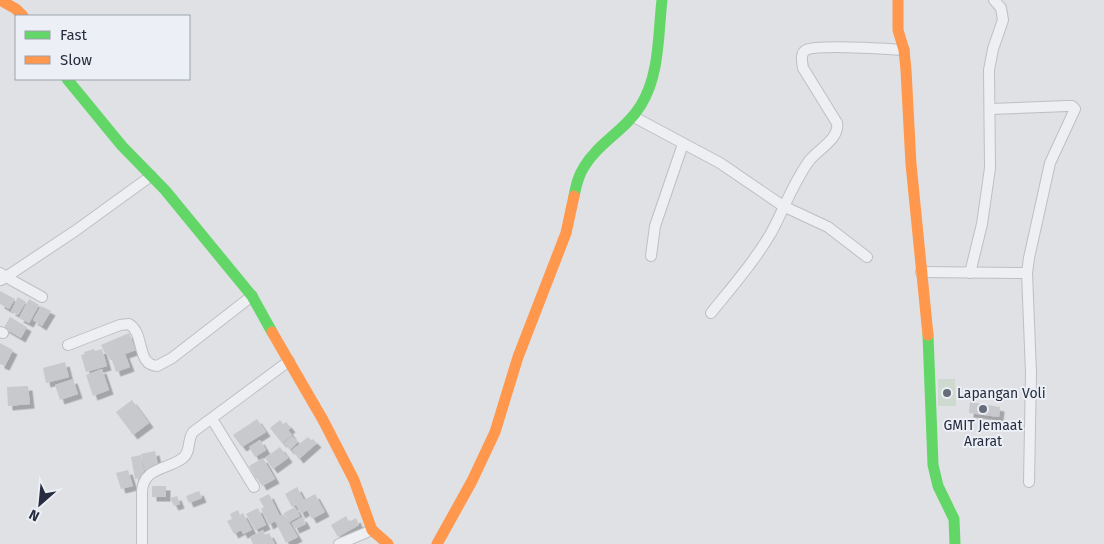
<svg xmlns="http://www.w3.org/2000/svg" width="1104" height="544" font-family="'Fira Sans',sans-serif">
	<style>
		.green { fill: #ced9cf }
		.building { fill: #c7c9cd; filter: url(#shadow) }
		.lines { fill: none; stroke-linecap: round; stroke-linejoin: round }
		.street-casing { stroke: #bdbfc3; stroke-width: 12 }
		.street { stroke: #eeeff2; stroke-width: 10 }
		.fast { stroke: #63d668; stroke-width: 11 }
		.slow { stroke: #ff974d; stroke-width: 11 }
		.poi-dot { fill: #666c79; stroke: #eceff5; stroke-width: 2 }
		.labels { text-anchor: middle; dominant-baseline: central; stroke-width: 4; stroke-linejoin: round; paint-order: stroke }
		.poi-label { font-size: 14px; fill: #252d3f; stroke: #eceff5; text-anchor: start }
	</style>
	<defs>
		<filter id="shadow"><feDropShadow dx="4.5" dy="4.5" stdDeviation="0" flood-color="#0004"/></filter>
	</defs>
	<rect width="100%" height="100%" fill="#dfe1e5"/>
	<polygon class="green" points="938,379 955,379 956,406 938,406"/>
	<g class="building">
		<polygon points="0,291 15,299 9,309 0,304"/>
		<polygon points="18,297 26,302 18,315 11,311"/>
		<polygon points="29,299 39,305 29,323 19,318"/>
		<polygon points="41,306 51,311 42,326 33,320"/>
		<polygon points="10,317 27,327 21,338 4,328"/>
		<polygon points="129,333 136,350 125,354 130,367 116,372 112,360 110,360 107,353 105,353 101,345"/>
		<polygon points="0,343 13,350 5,366 0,364"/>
		<polygon points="94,349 95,351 102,349 107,366 86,372 81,355 85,354 84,352"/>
		<polygon points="65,362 69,377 46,383 43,368"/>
		<polygon points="102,369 109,390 93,396 86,375"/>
		<polygon points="73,379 78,394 60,400 55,385"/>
		<polygon points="28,386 30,404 8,406 7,387"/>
		<polygon points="132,400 149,423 133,435 116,412"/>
		<polygon points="970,402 1000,407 999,417 969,413"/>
		<polygon points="257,419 266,432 242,447 233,435"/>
		<polygon points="280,420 283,424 286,422 291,428 288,430 292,435 282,443 270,428"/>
		<polygon points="292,436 298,442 290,450 284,443"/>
		<polygon points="308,437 311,440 313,439 317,443 299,459 292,450"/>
		<polygon points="260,440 266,450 255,457 249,447"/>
		<polygon points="280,447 288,458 273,469 265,458"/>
		<polygon points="155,451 159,469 145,471 141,454"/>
		<polygon points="141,455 145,477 135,479 131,457"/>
		<polygon points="263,458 275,479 262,486 258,478 256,479 249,466"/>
		<polygon points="128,470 133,486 121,489 116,473"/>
		<rect x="152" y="486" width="14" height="11"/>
		<polygon points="297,487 304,500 315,494 325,512 312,519 307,510 301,514 296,505 292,507 285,494"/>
		<polygon points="199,491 202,498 189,503 186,496"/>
		<polygon points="269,494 280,516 284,514 298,537 286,543 275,521 269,525 261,509 264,507 259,499"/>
		<polygon points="177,496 180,504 174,506 170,498"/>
		<polygon points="295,507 300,516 289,522 284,513"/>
		<polygon points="258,508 266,525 255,530 246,514"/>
		<polygon points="238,510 240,515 243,513 252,530 243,534 241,530 234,534 227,521 232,519 230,514"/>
		<polygon points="346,516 349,522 356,518 359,525 338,537 331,525"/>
		<polygon points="302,517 306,524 295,529 292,523"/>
		<polygon points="263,530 265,535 269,533 275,544 253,544 250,537"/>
	</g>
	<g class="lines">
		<defs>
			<g id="street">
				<polyline points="634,117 720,163 783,206 828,227 867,257"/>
				<polyline points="651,256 655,226 683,144"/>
				<polyline points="921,272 1027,273 1029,258 1050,163 1075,109 1072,106 1067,106 990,109"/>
				<polyline points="0,273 6,277 75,231 151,176"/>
				<polyline points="970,273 982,224 990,168 989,70 993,49 1003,20 1001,8 994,0"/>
				<polyline points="1027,273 1031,373 1029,482"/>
				<polyline points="1,280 6,277 42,297"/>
				<path d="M711,313C732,287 754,262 771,233C784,209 793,183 809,161C817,150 840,139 837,123L803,68C802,62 800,53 806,50C818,44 887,49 904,50"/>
				<polyline points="0,332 3,333"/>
				<path d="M68,345L120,325L129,324C145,333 136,365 157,366L172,358L252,296"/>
				<polyline points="212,419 254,487"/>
				<path d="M142,544V491C144,467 167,470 183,458C191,452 187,440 193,432L289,361"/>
				<polyline points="339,544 372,530"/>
			</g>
		</defs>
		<use href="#street" class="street-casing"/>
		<use href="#street" class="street"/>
		<g class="fast">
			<polyline points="67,79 122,146 165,190 252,296 272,332"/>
			<path d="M574,196C576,186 578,176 584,167C598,143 626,130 641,105C660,74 658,34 662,0"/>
			<polyline points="928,335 933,465 938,486 954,519 955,544"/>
		</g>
		<g class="slow">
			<polyline points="0,0 16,9 23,16"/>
			<polyline points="898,0 898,30 904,50 906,70 911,164 928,335"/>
			<polyline points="272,332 323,420 354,480 372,530 388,544"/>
			<polyline points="437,544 472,481 495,432 518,357 566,233 574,196"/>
		</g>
	</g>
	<g class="poi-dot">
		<circle cx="947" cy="393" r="5"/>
		<circle cx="983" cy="409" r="5"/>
	</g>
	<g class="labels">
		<g class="poi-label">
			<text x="957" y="393">Lapangan Voli</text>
			<text x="983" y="425" text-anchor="middle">GMIT Jemaat<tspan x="983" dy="16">Ararat</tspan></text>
		</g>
	</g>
	<rect x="15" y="15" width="175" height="65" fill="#eceff5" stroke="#9ca1ac"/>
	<rect x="25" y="31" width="25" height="8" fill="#63d668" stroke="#9ca1ac"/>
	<text x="60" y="40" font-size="15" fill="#252d3f">Fast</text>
	<rect x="25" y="56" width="25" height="8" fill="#ff974d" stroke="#9ca1ac"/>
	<text x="60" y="65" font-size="15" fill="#252d3f">Slow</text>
	<g transform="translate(40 504) rotate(207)" stroke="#eceff5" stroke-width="4" paint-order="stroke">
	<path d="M0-4L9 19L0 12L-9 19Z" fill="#252d3f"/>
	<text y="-8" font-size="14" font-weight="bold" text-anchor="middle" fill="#252d3f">N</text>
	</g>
</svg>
